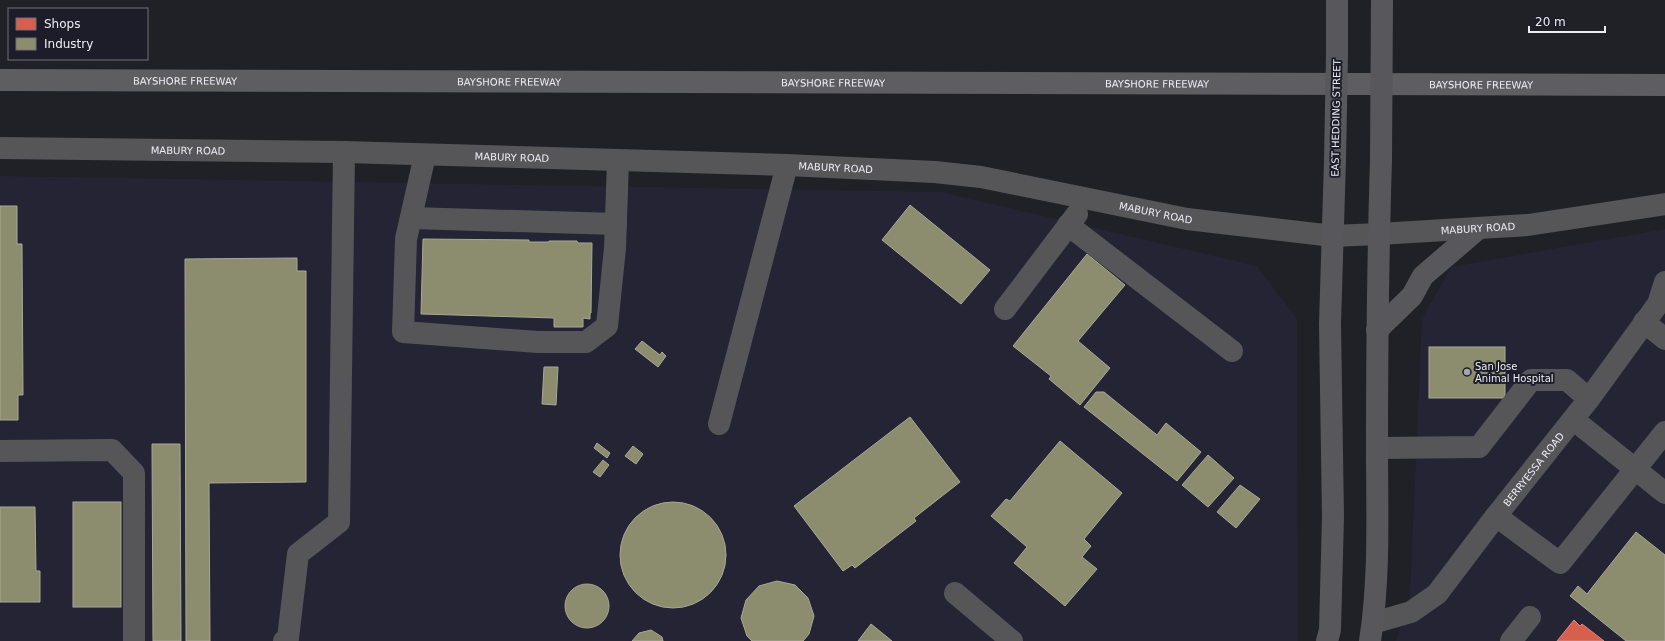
<svg xmlns="http://www.w3.org/2000/svg" width="1665" height="641" font-family="'DejaVu Sans',sans-serif">
	<style>
		.built { fill: #242435 }
		.shops { fill: #d6604d; stroke: #dd8a80 }
		.industry { fill: #8c8c6e; stroke: #a9a997 }
		.lines { fill: none; stroke-linecap: round; stroke-linejoin: round }
		.minor { stroke: #565659; stroke-width: 22 }
		.major { stroke: #57575c; stroke-width: 22 }
		.highway { stroke: #5d5d62; stroke-width: 22 }
		.major-bridge { stroke: #57575c; stroke-width: 22 }
		.poi-dot { fill: #a5a5ae; stroke: #1d1d2a; stroke-width: 1.5 }
		.labels { text-anchor: middle; dominant-baseline: central; stroke-width: 4; stroke-linejoin: round; paint-order: stroke }
		.street-label { font-size: 10px; fill: #ededf6; stroke: #1d1d2a }
		.poi-label { font-size: 10px; fill: #ededf6; stroke: #1d1d2a; text-anchor: start }
	</style>
	<rect width="100%" height="100%" fill="#202027"/>
	<g class="built">
		<polygon points="0,176 941,192 1257,266 1297,319 1298,641 0,641"/>
		<polygon points="1665,229 1665,641 1396,641 1410,595 1422,319 1451,267"/>
	</g>
	<polygon class="shops" points="1574,620 1580,626 1582,624 1604,641 1557,641"/>
	<g class="industry">
		<polygon points="910,205 990,270 961,304 882,240"/>
		<polygon points="0,206 17,206 17,244 22,244 23,395 18,395 18,420 0,420"/>
		<polygon points="423,239 529,240 529,242 549,242 549,241 577,241 578,243 592,243 591,313 590,313 590,319 583,318 583,327 554,327 554,318 421,314"/>
		<polygon points="1087,254 1125,285 1078,341 1110,368 1080,405 1049,379 1051,376 1013,346"/>
		<polygon points="297,258 297,271 306,271 306,482 209,483 210,641 186,641 185,259"/>
		<polygon points="642,341 660,355 662,352 666,356 658,367 635,349"/>
		<rect x="1429" y="347" width="76" height="51"/>
		<polygon points="544,367 558,367 556,405 542,404"/>
		<polygon points="1096,392 1104,392 1157,435 1166,423 1201,452 1177,481 1084,407"/>
		<polygon points="910,417 960,482 914,518 916,521 855,568 852,565 843,571 794,506"/>
		<polygon points="1060,441 1122,493 1084,539 1091,546 1082,557 1097,569 1065,606 1014,563 1027,547 991,516 1006,499 1010,501"/>
		<polygon points="597,443 610,453 607,458 594,448"/>
		<polygon points="152,444 180,444 181,641 153,641"/>
		<polygon points="633,446 643,454 636,464 625,456"/>
		<polygon points="1208,455 1234,478 1208,507 1182,485"/>
		<polygon points="603,460 609,465 600,477 593,472"/>
		<polygon points="1240,485 1260,499 1236,528 1217,512"/>
		<rect x="73" y="502" width="48" height="105"/>
		<circle cx="673" cy="555" r="53"/>
		<polygon points="0,507 35,507 36,571 40,571 40,602 0,602"/>
		<polygon points="1636,532 1665,555 1665,641 1626,641 1570,596 1578,586 1587,594"/>
		<polygon points="777,581 795,585 808,598 814,616 809,634 803,641 752,641 747,636 741,618 746,600 759,586"/>
		<circle cx="587" cy="606" r="22"/>
		<polygon points="871,624 892,641 858,641"/>
		<polygon points="651,630 662,637 663,641 632,641 639,633"/>
	</g>
	<g class="lines">
		<g class="minor">
			<path id="s1" d="M0,148L344,152L787,165L935,172L981,177L1187,219L1333,236L1379,234L1528,225L1665,204"/>
			<polyline points="425,155 406,239 403,332 538,342 586,342 607,326 615,248 618,161"/>
			<polyline points="411,218 616,224"/>
			<polyline points="1068,225 1232,351"/>
			<polyline points="1005,309 1077,214"/>
			<polyline points="1644,322 1665,339"/>
			<polyline points="1574,420 1665,493"/>
			<polyline points="719,424 787,165"/>
			<polyline points="1377,448 1479,447 1531,380 1567,380 1589,399"/>
			<polyline points="0,451 112,450 134,473 134,641"/>
			<polyline points="1496,516 1560,563 1665,432"/>
			<polyline points="955,593 1012,641"/>
			<path id="s2" d="M1373,623L1411,612L1437,594L1496,516L1589,399L1658,304L1665,282"/>
			<polyline points="284,641 288,638 298,554 339,522 344,152"/>
			<polyline points="1511,641 1530,617"/>
		</g>
		<g class="major">
			<polyline points="1337,53 1337,0"/>
			<polyline points="1377,330 1412,296 1423,276 1479,228"/>
			<polyline points="1327,641 1330,630 1333,517 1330,324 1335,160"/>
			<path d="M1370,641C1380,577 1377,512 1377,448C1377,352 1378,256 1381,160"/>
		</g>
		<path class="highway" id="s3" d="M0,80L1665,85"/>
		<g class="major-bridge">
			<polyline points="1335,160 1337,53"/>
			<polyline points="1381,160 1382,0"/>
		</g>
	</g>
	<circle class="poi-dot" cx="1467" cy="372" r="4"/>
	<g class="labels">
		<g class="street-label">
			<text stroke="none"><textPath href="#s3" startOffset="185">BAYSHORE FREEWAY</textPath></text>
			<text stroke="none"><textPath href="#s3" startOffset="509">BAYSHORE FREEWAY</textPath></text>
			<text stroke="none"><textPath href="#s3" startOffset="833">BAYSHORE FREEWAY</textPath></text>
			<text stroke="none"><textPath href="#s3" startOffset="1157">BAYSHORE FREEWAY</textPath></text>
			<text stroke="none"><textPath href="#s3" startOffset="1481">BAYSHORE FREEWAY</textPath></text>
			<text transform="translate(1336 118) rotate(-89)">EAST HEDDING STREET</text>
			<text stroke="none"><textPath href="#s1" startOffset="188">MABURY ROAD</textPath></text>
			<text stroke="none"><textPath href="#s1" startOffset="512">MABURY ROAD</textPath></text>
			<text stroke="none"><textPath href="#s1" startOffset="836">MABURY ROAD</textPath></text>
			<text stroke="none"><textPath href="#s1" startOffset="1160">MABURY ROAD</textPath></text>
			<text stroke="none"><textPath href="#s1" startOffset="1484">MABURY ROAD</textPath></text>
			<text stroke="none"><textPath href="#s2" startOffset="229">BERRYESSA ROAD</textPath></text>
		</g>
		<g class="poi-label">
			<text x="1475" y="366">San Jose<tspan x="1475" dy="12">Animal Hospital</tspan></text>
		</g>
	</g>
	<rect x="8" y="8" width="140" height="52" fill="#1d1d2a" stroke="#70707c"/>
	<rect x="16" y="18" width="20" height="12" fill="#d6604d" stroke="#70707c"/>
	<text x="44" y="28" font-size="12" fill="#ededf6">Shops</text>
	<rect x="16" y="38" width="20" height="12" fill="#8c8c6e" stroke="#70707c"/>
	<text x="44" y="48" font-size="12" fill="#ededf6">Industry</text>
	<path d="M1529 26v6h76v-6" fill="none" stroke="#ededf6" stroke-width="2"/>
	<text x="1535" y="26" font-size="12" fill="#ededf6" stroke="#1d1d2a" stroke-width="3" paint-order="stroke">20 m</text>
</svg>
